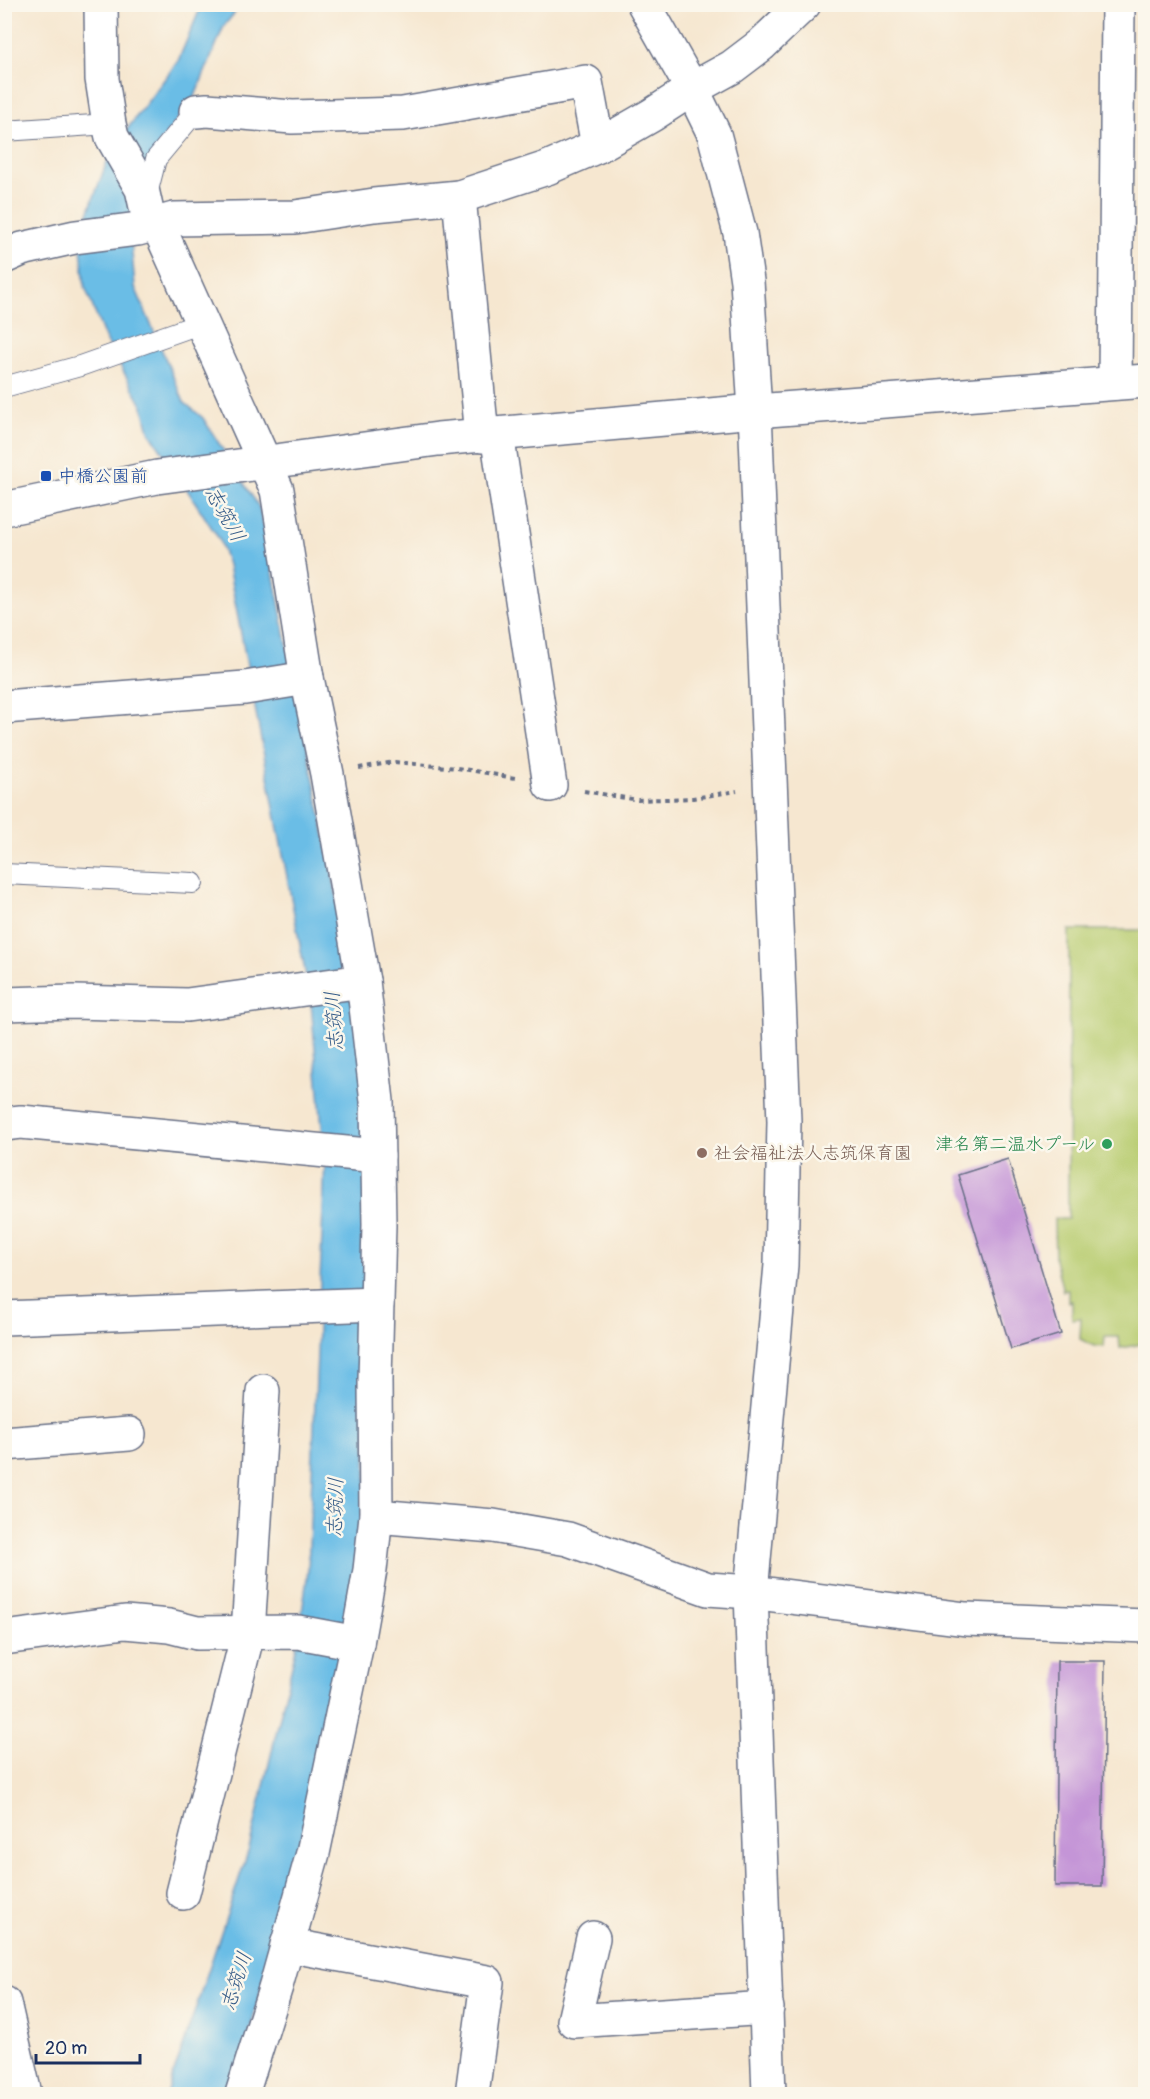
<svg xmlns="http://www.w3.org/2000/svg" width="1150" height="2099" font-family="Pangolin,'Klee One',sans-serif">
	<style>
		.green { fill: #b8cc6f; stroke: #6a7e66; stroke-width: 1.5 }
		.water { fill: #6bbde6; stroke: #4376a2; stroke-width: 1.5 }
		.building { fill: #c495d7 }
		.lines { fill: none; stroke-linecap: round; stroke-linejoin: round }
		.lane-casing { stroke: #686f86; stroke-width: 22 }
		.street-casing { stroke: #686f86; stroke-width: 36 }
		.secondary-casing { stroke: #686f86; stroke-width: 36 }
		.path { stroke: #686f86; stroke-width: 4; stroke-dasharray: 4.5 4.5; stroke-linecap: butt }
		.lane { stroke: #fff; stroke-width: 20 }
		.street { stroke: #fff; stroke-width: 33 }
		.secondary { stroke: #fff; stroke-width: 33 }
		.transit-dot { fill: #1a4fb4; stroke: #fbf7ec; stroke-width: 2 }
		.leisure-dot { fill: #2e9e5b; stroke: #fbf7ec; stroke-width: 2 }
		.education-dot { fill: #8d6e63; stroke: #fbf7ec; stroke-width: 2 }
		.labels { text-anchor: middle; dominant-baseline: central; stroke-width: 5; stroke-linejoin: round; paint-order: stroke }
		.transit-label { font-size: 18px; fill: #164399; stroke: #fbf7ec; text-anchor: start }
		.leisure-label { font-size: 18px; fill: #27864d; stroke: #fbf7ec; text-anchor: end }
		.education-label { font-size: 18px; fill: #785e54; stroke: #fbf7ec; text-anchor: start }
		.water-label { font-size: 20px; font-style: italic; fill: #335a87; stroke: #fbf7ec }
	</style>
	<rect width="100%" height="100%" fill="#fbf7ec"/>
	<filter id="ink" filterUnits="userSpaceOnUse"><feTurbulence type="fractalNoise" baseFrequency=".0167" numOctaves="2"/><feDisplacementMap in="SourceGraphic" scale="12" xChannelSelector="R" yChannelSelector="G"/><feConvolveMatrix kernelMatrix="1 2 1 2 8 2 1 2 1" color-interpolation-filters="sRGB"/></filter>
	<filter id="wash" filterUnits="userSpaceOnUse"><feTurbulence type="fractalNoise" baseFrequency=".008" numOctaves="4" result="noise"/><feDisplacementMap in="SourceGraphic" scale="24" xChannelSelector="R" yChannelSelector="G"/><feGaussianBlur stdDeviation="1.35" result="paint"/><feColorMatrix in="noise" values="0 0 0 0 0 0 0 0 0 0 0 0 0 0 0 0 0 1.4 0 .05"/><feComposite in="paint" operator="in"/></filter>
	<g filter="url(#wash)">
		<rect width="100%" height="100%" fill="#f6e7d0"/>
		<polygon class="green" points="1069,930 1145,930 1146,1341 1137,1345 1120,1348 1119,1337 1105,1337 1104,1347 1094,1346 1080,1339 1081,1318 1072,1319 1072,1301 1068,1302 1068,1290 1063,1291 1055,1260 1054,1219 1068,1219"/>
		<polygon class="water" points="204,5 241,5 224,26 195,96 160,142 131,241 135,287 184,402 203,418 259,507 264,527 356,994 368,1106 366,1519 334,1714 233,2094 167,2094 249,1849 298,1640 308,1571 325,1161 311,1003 228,565 219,539 149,431 143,407 105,338 85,287 81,248 83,227 106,164 125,132 178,61 200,9"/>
		<g id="blocks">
			<g class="building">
				<polygon points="1008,1159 1061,1334 1011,1349 958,1175"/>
				<polygon points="1057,1661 1105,1661 1102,1886 1055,1886"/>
			</g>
		</g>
	</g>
	<g filter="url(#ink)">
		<use href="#blocks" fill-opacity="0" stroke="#686f86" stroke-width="1.5"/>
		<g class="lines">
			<defs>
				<g id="lane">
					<polyline points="4,131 109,124"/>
					<polyline points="146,198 156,159 196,111"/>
					<polyline points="4,387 80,366 202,323"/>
					<polyline points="4,874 193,883"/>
				</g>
				<g id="street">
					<polyline points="101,4 102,79 109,124 112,137 142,189 150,225"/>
					<polyline points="196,111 207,110 292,117 403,114 586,82 598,146"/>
					<polyline points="459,197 482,436"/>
					<polyline points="157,223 277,490 307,678 327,774 363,981 377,1101 379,1225 375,1380 376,1516 370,1570 357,1643 313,1853 276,1986 242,2094"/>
					<polyline points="4,257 22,249 75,237 138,229 174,219 295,217 374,205 459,197 547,168 598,146 652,115 692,89 732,67 761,45 804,4"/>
					<polyline points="1115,383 1118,4"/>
					<polyline points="497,434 550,785"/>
					<polyline points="4,707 245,688 307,678"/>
					<polyline points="4,1004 74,1002 187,1005 363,981"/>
					<polyline points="4,1124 21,1122 378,1156"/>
					<polyline points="4,1318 377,1304"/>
					<polyline points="4,1444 129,1434"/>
					<polyline points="376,1516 493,1526 568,1539 708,1589 751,1592 966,1619 1146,1626"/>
					<polyline points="4,1638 125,1622 169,1626 197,1633 298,1632 357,1643"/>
					<polyline points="183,1893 248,1633 263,1391"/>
					<polyline points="593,1938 574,2021 767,2008"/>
					<polyline points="287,1945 487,1982 472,2094"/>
					<polyline points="4,2003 25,2094"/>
				</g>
				<g id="secondary">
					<polyline points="644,4 692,89 714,134 740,233 747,281 755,411 784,1121 781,1265 751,1592 769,2094"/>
					<polyline points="4,509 157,477 438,439 755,411 1146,381"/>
				</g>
			</defs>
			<use href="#lane" class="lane-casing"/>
			<use href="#street" class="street-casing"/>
			<use href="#secondary" class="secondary-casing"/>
			<g class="path">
				<polyline points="359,768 395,762 457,768 515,778"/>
				<polyline points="584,791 638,800 693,798 737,791"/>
			</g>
			<use href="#lane" class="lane"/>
			<use href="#street" class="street"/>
			<use href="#secondary" class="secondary"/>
		</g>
	</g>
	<rect class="transit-dot" x="40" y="470" width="12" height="12" rx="3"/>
	<circle class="leisure-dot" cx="1107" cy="1144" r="6"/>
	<circle class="education-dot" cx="702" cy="1153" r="6"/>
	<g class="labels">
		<g class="transit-label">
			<text x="58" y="476">中橋公園前</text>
		</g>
		<g class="leisure-label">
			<text x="1095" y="1144">津名第二温水プール</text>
		</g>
		<g class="education-label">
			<text x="714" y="1153">社会福祉法人志筑保育園</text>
		</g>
		<g class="water-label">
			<text transform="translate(225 514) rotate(61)">志筑川</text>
			<text transform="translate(334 1021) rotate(-94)">志筑川</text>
			<text transform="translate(335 1507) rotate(-88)">志筑川</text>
			<text transform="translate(236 1981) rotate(-72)">志筑川</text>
		</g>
	</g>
	<rect width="1150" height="2099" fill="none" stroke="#fbf7ec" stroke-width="24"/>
	<path d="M36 2054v9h104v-9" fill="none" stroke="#1b2f5e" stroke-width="3"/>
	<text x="45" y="2054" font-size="18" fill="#1b2f5e" stroke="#fbf7ec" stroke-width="4.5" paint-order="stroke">20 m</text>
</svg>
